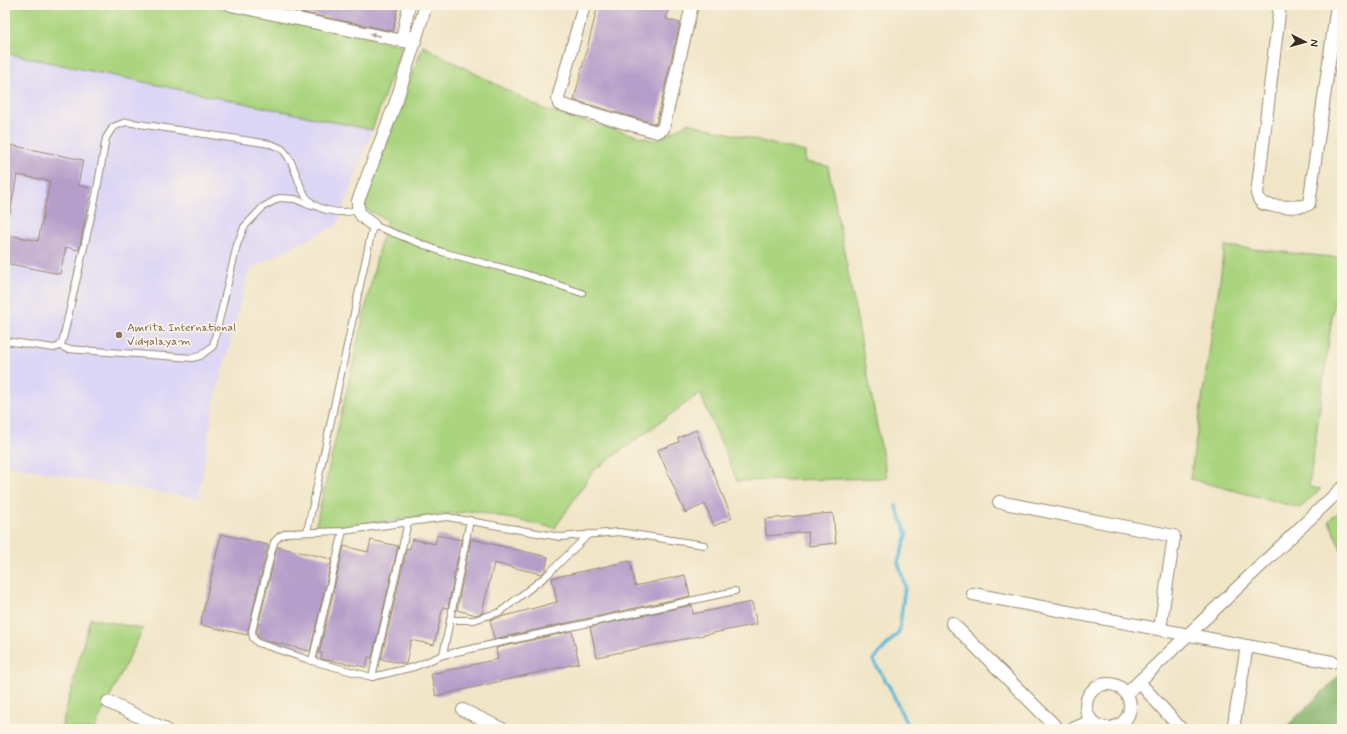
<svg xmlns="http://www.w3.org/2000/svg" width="1347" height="734" font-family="Mynerve,sans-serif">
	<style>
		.built { fill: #dcd6f6 }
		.green { fill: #aad47f; stroke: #727f4e }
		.forest { fill: #87b66e; stroke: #617046 }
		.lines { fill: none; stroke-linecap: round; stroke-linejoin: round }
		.stream { stroke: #5bb9d9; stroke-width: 3.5 }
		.building { fill: #b59fca }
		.service-casing { stroke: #968872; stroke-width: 8 }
		.minor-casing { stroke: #968872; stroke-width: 14 }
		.path { stroke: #968872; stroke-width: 2; stroke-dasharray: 3 3; stroke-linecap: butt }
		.service { stroke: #fff; stroke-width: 6 }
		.minor { stroke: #fff; stroke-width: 12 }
		.oneway { fill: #a79f9a }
		.education-dot { fill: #8d6e63; stroke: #fcf5e5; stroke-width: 1.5 }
		.labels { text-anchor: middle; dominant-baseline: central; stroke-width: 3.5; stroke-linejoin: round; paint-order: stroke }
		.education-label { font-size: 12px; fill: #785e54; stroke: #fcf5e5; text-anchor: start }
	</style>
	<rect width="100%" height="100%" fill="#fcf5e5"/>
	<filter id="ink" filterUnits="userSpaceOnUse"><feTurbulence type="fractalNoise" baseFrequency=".025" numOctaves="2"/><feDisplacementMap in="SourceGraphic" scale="8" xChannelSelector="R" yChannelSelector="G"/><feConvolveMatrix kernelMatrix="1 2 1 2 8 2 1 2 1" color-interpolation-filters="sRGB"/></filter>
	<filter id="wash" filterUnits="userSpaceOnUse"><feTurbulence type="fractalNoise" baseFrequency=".012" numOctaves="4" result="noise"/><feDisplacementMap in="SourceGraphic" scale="16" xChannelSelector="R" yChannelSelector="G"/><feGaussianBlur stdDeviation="0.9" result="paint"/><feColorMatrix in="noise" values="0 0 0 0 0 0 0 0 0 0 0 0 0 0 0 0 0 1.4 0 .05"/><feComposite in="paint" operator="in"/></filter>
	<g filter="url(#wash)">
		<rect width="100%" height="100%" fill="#f0e5c7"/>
		<polygon class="built" points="5,53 372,130 337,225 250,268 214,401 199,498 104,484 5,464"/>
		<g class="green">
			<polygon points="5,5 210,5 402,45 372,130 5,53"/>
			<polygon points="423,46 543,109 656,141 688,123 805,152 805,162 828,166 887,478 737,481 700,393 593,471 555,528 474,511 315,529 381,240 387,221 363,207"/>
			<polygon points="1225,246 1340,258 1309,487 1321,489 1300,508 1190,479"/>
			<polygon points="1342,508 1342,552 1329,521"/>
			<polygon points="90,618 143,629 94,729 61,729"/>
		</g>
		<polygon class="forest" points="1342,673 1342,729 1284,729"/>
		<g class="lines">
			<polyline class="stream" points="896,506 907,535 898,562 905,586 899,632 873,660 890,688 909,729"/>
		</g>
		<g id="blocks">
			<g class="building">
				<polygon points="275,5 398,5 393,31 275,7"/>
				<polygon points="598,5 669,5 666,19 680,23 656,124 574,100"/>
				<polygon points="5,144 83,160 78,185 91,188 79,250 66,247 60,274 5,263 5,234 38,241 50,181 17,175 10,213 5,213"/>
				<polygon points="696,430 732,518 714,526 705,504 685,513 658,450 679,442 678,438"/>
				<polygon points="833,513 836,543 809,546 808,532 766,536 765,519"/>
				<polygon points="221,534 268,545 248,630 248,635 200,625"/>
				<polygon points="437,535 461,540 448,608 443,607 434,645 411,640 406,664 381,659 407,548 410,549 412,539 435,544"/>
				<polygon points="471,539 548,557 545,571 541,574 494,563 482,613 476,615 457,610"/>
				<polygon points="371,540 398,546 372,658 368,657 366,667 321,659 322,653 319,653 344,546 368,552"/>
				<polygon points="277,547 332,559 310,651 264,640 257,636 257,631"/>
				<polygon points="630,561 635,586 685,575 690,596 494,639 490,620 557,602 552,578"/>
				<polygon points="752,602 757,624 597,657 590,627 692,605 693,614"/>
				<polygon points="572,631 579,663 436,696 431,674 498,659 496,648"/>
			</g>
		</g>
	</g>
	<g filter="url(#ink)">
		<use href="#blocks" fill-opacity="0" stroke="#968872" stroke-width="1"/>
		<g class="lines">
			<defs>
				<g id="service">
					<path d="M5,341L54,348L60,346L63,339L96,195L106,138L113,127L126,122L270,144C275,146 281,147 284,151C302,171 295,203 327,210C338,213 347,213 358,210"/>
					<polyline points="60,346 67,349 192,358 200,356 213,346 237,245 244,227 263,207 279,198 295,199 312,206"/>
					<polyline points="307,532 373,225 442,252 522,273 582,293"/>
					<polyline points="704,545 619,532 560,537 447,517 343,531 287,533 280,536 274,542 252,631 253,638 258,643 312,661 372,677 414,667 443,655 735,591"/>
					<polyline points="450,620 474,620 500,612 546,576 589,534"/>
					<polyline points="443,655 470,520"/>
					<polyline points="312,661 343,531"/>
					<polyline points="372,677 408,522"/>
				</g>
				<g id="minor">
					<polyline points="231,5 413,43"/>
					<polyline points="409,5 403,35 415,38"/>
					<polyline points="584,5 558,98 559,104 657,132 663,129 692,5"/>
					<path d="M1280,5L1257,194C1259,199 1260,203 1265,204C1273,207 1302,208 1309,204L1337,5"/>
					<path d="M373,225C363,218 357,214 358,201L397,99L426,5"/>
					<polyline points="999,502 1174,536 1160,629"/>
					<polyline points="973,594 1332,662"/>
					<polyline points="952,623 1058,729"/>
					<polyline points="1139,682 1181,729"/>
					<circle cx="1108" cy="706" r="22"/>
					<polyline points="1127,693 1342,488"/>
					<polyline points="108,702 165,729"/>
					<polyline points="463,710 502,729"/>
					<polyline points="1234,723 1247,646"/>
					<polyline points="1073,729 1091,721"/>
				</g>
			</defs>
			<use href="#service" class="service-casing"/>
			<use href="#minor" class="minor-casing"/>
			<polyline class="path" points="1339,526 1342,523"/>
			<use href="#service" class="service"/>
			<use href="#minor" class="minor"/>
		</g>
		<defs><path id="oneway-solid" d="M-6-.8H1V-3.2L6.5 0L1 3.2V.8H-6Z"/></defs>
		<use class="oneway" href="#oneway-solid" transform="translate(375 35) rotate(-168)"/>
	</g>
	<circle class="education-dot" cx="119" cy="335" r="4"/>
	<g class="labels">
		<g class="education-label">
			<text x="127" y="328">Amrita International<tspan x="127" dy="14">Vidyalayam</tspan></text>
		</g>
	</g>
	<rect width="1347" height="734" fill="none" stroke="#fcf5e5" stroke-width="20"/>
	<g transform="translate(1305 42) rotate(96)" stroke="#fcf5e5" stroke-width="3" paint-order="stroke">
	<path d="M0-3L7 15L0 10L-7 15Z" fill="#3b2a1e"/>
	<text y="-6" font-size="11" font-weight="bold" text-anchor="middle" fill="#3b2a1e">N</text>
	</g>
</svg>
